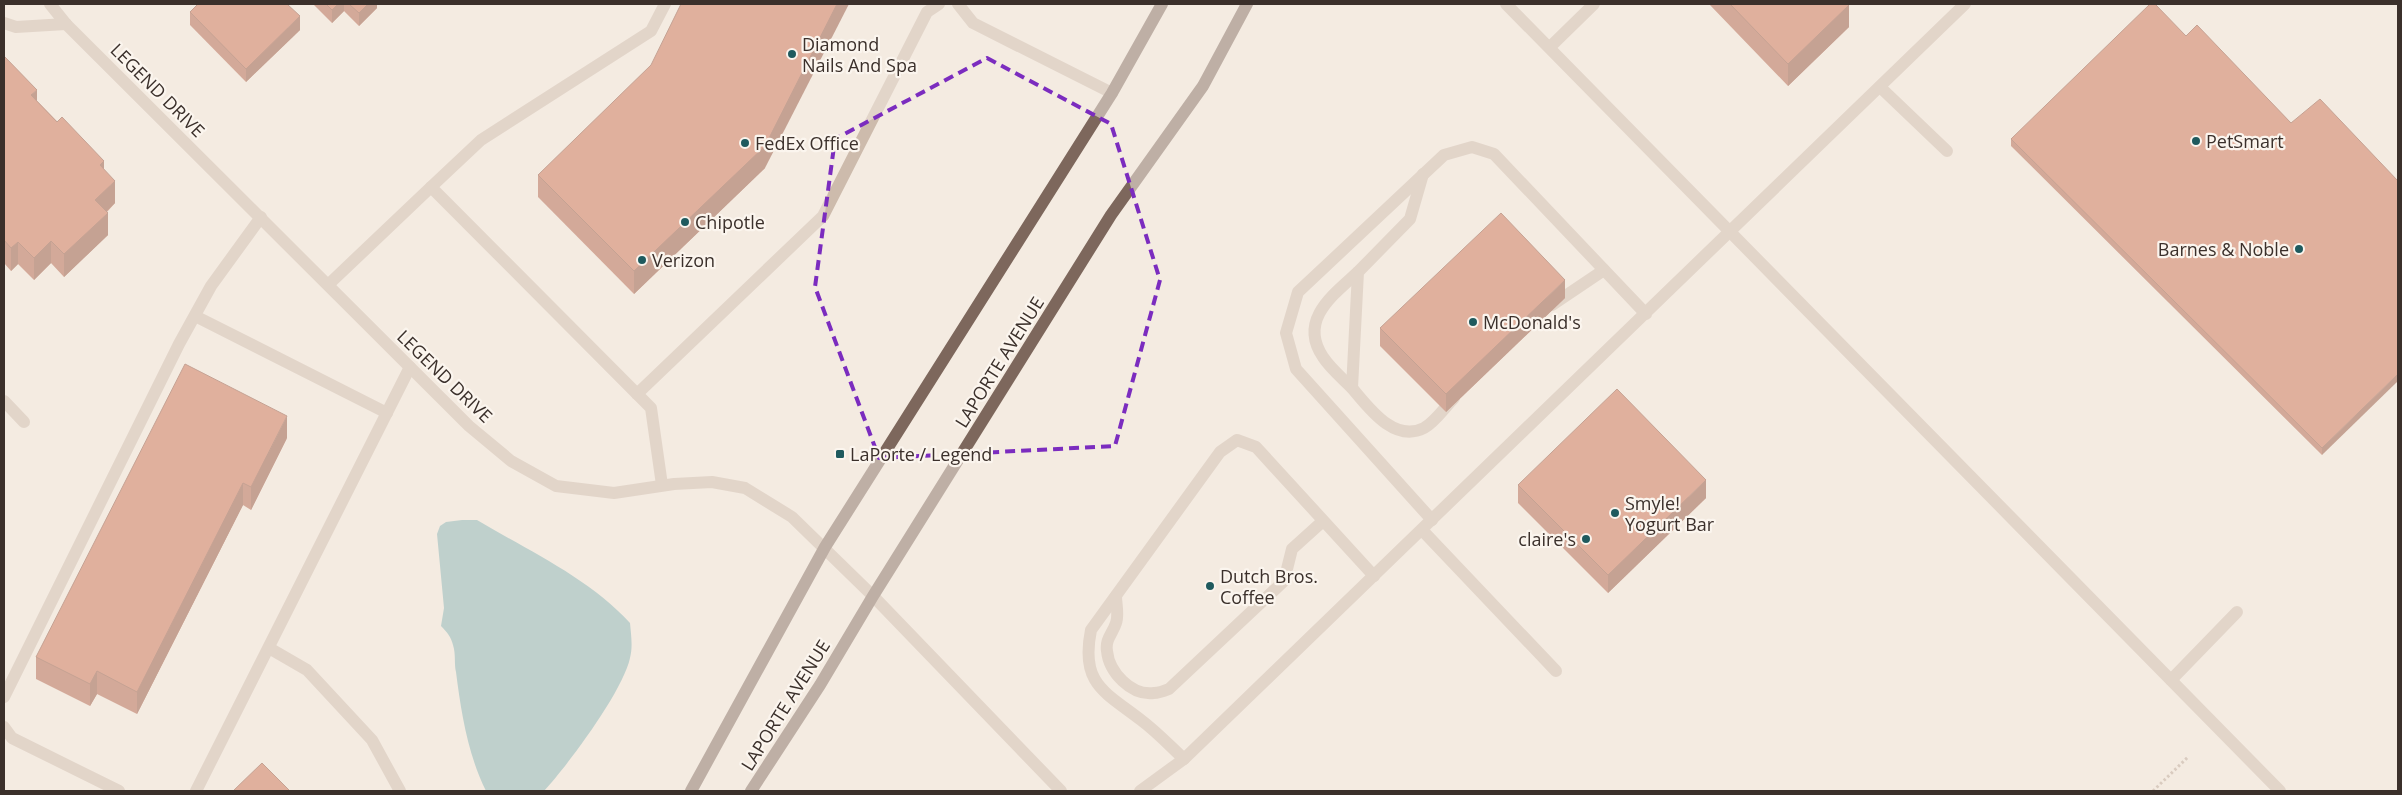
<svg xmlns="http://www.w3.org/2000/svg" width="2402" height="795" font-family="'Open Sans',sans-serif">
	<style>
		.water { fill: #7fb0b2 }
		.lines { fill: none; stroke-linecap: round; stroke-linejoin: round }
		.path { stroke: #b9a596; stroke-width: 3; stroke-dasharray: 2.5 2.5; stroke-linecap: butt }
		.lane { stroke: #cdbbac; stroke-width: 12 }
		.street { stroke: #cdbbac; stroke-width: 12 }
		.primary { stroke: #7d675c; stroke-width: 12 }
		.wall { fill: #ac5a40 }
		.shaded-wall { fill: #8c4a34 }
		.building { fill: #c8694b; stroke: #8c4a34 }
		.marked { fill: none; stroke: #7b2cbf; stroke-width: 4; stroke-dasharray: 10 6; stroke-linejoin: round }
		.poi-dot { fill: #1f5a5e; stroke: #fbf5ee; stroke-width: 2 }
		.labels { text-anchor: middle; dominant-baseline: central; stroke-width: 4.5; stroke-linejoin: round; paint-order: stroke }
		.poi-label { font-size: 18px; fill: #3b302b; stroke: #fbf5ee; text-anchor: start }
		.street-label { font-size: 18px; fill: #3b302b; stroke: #fbf5ee }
	</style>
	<rect width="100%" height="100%" fill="#f4ebe1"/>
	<path class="water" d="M462,520H477C529,551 589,578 630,623C631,634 633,647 630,658C623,691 568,765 544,791H486C468,755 461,712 456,672C454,664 456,654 453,645C451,637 447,632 441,626L444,608L437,534L440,526L446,522Z"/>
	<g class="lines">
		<polyline class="path" points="2153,791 2188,757"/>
		<g class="lane">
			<polyline points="50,4 66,24"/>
			<polyline points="958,4 973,23 1112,93"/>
			<polyline points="1506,4 2280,791"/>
			<polyline points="4,23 16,27 66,24"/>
			<polyline points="1550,47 1594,4"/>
			<polyline points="1880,87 1947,151"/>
			<path d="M1423,174L1410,219L1358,272L1352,388C1369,408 1394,443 1424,428C1435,422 1445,407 1454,398"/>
			<polyline points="329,284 431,187"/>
			<polyline points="1552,305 1604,270"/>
			<polyline points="195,316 387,413"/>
			<path d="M1352,388C1342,378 1330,368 1323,357C1298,320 1333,295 1358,272"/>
			<polyline points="637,394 823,216 927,12 939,4"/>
			<polyline points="4,401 24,422"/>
			<polyline points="662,485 651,408 431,187 481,140 651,31 665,4"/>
			<polyline points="1432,520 1296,369 1286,333 1298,292 1444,155 1472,147 1494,154 1646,314"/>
			<polyline points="1422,530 1556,671"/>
			<polyline points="873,596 1061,791"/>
			<path d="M1116,596C1116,604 1119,615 1116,623C1113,633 1105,639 1107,651C1109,672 1131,696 1154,693C1159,693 1164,691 1169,689L1284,581L1292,549L1323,521"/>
			<polyline points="269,648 307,670 372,740 400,791"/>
			<polyline points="2171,680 2237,612"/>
			<polyline points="4,697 179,344 211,286 261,217"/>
			<polyline points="4,727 12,738 119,791"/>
			<path d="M1184,759C1170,746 1157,732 1141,720C1105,692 1080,684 1091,630L1220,452L1237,440L1256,447L1374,576"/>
			<polyline points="196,791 410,367"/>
			<polyline points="1140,791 1184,759 1965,4"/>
		</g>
		<polyline class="street" points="66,24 469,426 511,461 556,486 614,493 674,484 712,482 745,488 792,517 873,596"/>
		<g class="primary">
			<polyline points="691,791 825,547 1112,93 1162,4"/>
			<polyline points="751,791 820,685 873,596 1111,215 1203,86 1247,4"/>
		</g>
	</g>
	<g class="wall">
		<polygon points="313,4 377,4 377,8 359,26 344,11 332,23"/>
		<polygon points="1709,4 1850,4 1849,4 1849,27 1788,86"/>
		<polygon points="190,12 300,30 246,82 190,25"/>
		<polygon points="2186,36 2291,123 2398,181 2322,455 2011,146 2011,139"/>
		<polygon points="4,56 37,101 104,169 115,203 107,212 108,235 64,277 51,263 34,280 18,264 11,271 4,263"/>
		<polygon points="765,168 634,294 538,197 538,175"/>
		<polygon points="1565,298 1446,412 1380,346 1380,328"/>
		<polygon points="287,438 251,510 243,505 137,714 97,694 90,706 36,679 36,657"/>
		<polygon points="1518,485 1706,498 1608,593 1518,503"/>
	</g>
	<g class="shaded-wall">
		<polygon points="338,4 344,4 344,11 332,23 332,10"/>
		<polygon points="368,4 377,4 377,8 359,26 359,13"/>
		<polygon points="837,4 849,4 765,168 634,294 634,271"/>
		<polygon points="1849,5 1849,27 1788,86 1788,64"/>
		<polygon points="300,16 300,30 246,82 246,69"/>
		<polygon points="37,90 37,112 31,95"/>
		<polygon points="104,161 104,183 100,165"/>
		<polygon points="115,181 115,203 95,222 95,200"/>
		<polygon points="108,213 108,235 64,277 64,254"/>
		<polygon points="51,241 51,263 34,280 34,258"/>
		<polygon points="18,242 18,264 11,271 11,248"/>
		<polygon points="1565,280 1565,298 1446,412 1446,394"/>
		<polygon points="2398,374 2398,381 2322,455 2322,448"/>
		<polygon points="287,416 287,438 251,510 251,487"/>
		<polygon points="1706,480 1706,498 1608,593 1608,575"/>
		<polygon points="243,483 243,505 137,714 137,692"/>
		<polygon points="97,671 97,694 90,706 90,684"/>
	</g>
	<g class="building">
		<polygon points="198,4 287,4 300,16 246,69 190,12"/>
		<polygon points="326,4 338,4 332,10"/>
		<polygon points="349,4 368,4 359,13"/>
		<polygon points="681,4 837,4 765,146 634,271 538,175 651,65"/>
		<polygon points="1730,4 1848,4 1849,5 1788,64"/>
		<polygon points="2150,4 2155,4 2186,36 2197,25 2291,123 2320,99 2398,181 2398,374 2322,448 2011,139"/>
		<polygon points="4,56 37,90 31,95 57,122 62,117 104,161 100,165 115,181 95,200 108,213 64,254 51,241 34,258 18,242 11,248 4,240"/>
		<polygon points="1501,213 1565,280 1446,394 1380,328"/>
		<polygon points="185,364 287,416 251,487 243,483 137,692 97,671 90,684 36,657"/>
		<polygon points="1617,389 1706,480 1608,575 1518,485"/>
		<polygon points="262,763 290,791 233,791"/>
	</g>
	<path d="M0 0H2402V795H0ZM987,58L1111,124L1160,280L1115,446L879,458L815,287L835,139Z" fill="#f4ebe1" fill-opacity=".55" fill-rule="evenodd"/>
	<path class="marked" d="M987,58L1111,124L1160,280L1115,446L879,458L815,287L835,139Z"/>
	<g class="poi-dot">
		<circle cx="792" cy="54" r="5"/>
		<circle cx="2196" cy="141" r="5"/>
		<circle cx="745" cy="143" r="5"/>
		<circle cx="685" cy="222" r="5"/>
		<circle cx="2299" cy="249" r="5"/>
		<circle cx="642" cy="260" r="5"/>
		<circle cx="1473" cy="322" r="5"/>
		<rect x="835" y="449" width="10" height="10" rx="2.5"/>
		<circle cx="1615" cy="513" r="5"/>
		<circle cx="1586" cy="539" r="5"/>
		<circle cx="1210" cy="586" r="5"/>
	</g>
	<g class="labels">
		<g class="poi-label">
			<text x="802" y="44">Diamond<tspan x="802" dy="21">Nails And Spa</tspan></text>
			<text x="2206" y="141">PetSmart</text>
			<text x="755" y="143">FedEx Office</text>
			<text x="695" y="222">Chipotle</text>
			<text x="2289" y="249" text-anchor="end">Barnes &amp; Noble</text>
			<text x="652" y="260">Verizon</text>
			<text x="1483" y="322">McDonald's</text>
			<text x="850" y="454">LaPorte / Legend</text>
			<text x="1625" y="503">Smyle!<tspan x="1625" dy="21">Yogurt Bar</tspan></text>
			<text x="1576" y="539" text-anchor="end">claire's</text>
			<text x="1220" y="576">Dutch Bros.<tspan x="1220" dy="21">Coffee</tspan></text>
		</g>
		<g class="street-label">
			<text transform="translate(158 90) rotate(45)">LEGEND DRIVE</text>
			<text transform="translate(999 362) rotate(-58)">LAPORTE AVENUE</text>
			<text transform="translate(445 376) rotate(44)">LEGEND DRIVE</text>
			<text transform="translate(785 705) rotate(-58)">LAPORTE AVENUE</text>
		</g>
	</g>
	<rect width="2402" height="795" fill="none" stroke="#3b302b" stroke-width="10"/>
</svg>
